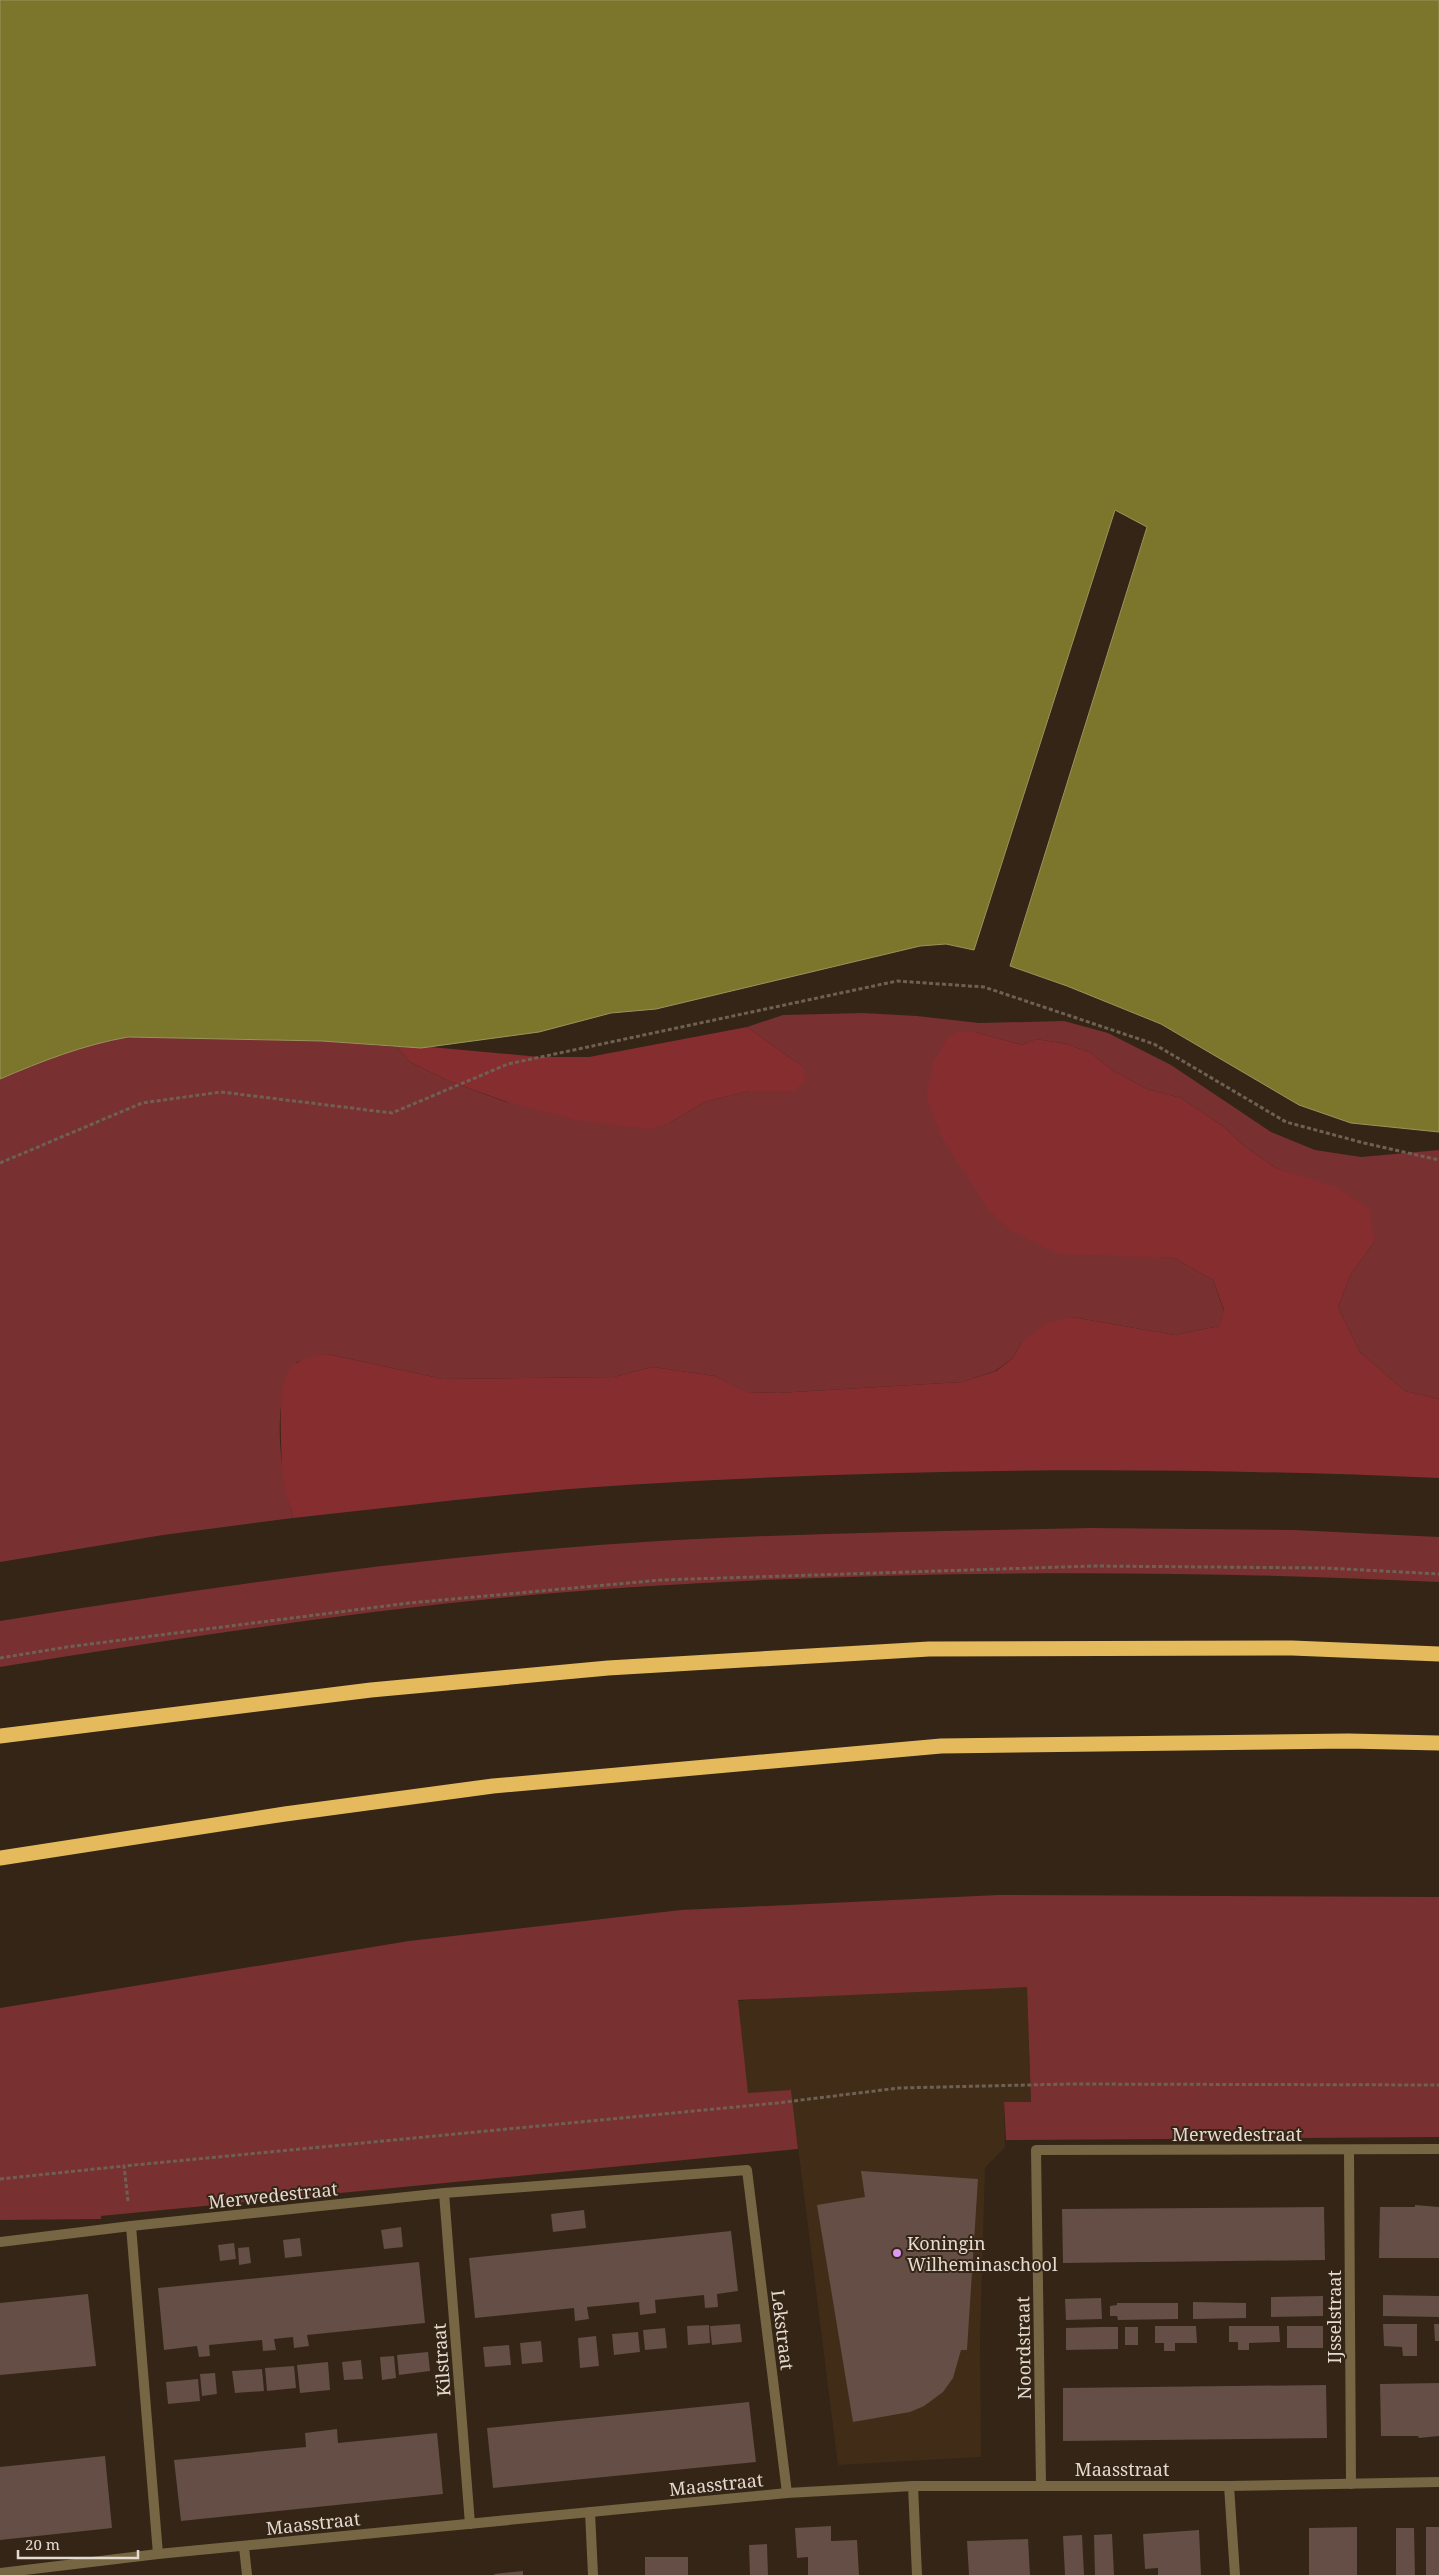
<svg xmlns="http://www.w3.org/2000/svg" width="1439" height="2575" font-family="'Noto Serif',serif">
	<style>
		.built { fill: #412c18 }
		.green { fill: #783031 }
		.forest { fill: #862d30 }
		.water { fill: #7b762b; stroke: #9a945c }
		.building { fill: #644e45 }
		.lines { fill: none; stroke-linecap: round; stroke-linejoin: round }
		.path { stroke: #6e6153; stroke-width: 3; stroke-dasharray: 4 2.5; stroke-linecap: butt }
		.lane { stroke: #766643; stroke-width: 10 }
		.street { stroke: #766643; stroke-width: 10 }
		.highway { stroke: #e4ba5d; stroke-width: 15 }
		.poi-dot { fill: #de98f2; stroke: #342516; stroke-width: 2 }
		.labels { text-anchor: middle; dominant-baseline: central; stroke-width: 4; stroke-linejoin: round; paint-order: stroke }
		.street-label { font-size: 18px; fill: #e4dad0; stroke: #342516 }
		.poi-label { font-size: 18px; fill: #e4dad0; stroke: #342516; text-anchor: start }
	</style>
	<rect width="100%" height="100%" fill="#342516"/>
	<polygon class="built" points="1027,1987 1031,2102 1004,2102 1005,2147 985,2168 980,2338 981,2457 838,2465 791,2091 748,2094 738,2001 839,1991"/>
	<g class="green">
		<path d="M863,1013L917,1016L979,1023L1064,1021L1108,1033L1171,1065L1271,1132L1315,1150L1361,1157L1439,1150V1399L1405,1391L1360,1352L1338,1307L1351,1274L1375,1241L1304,1178L1276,1168L1243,1145L1223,1126L1181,1098L1147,1089L1112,1070L1091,1053L1067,1044L1036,1039L1022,1045L975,1032L1137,1255L1174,1258L1213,1280L1224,1311L1219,1326L1175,1335L1072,1317L1021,1343L1013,1358L995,1371L962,1382L778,1393L745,1392L715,1376L652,1367L614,1377L443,1379L327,1354L297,1362C292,1372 285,1383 283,1394C275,1435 283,1479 293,1518L163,1535L0,1562V1079C42,1061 83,1045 128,1037L322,1041L397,1047L410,1062L449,1081L506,1102L669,1123L705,1102L749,1091L794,1090L802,1066L747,1027L783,1015Z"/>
		<path d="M1092,1528L1294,1530L1439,1537V1582C1171,1569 902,1570 634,1587C421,1601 210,1633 0,1667V1621C208,1587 418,1557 629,1543C783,1533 938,1531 1092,1528Z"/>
		<polygon points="998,1895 1439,1897 1439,2137 1006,2140 1004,2102 1031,2102 1027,1987 738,2000 748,2093 791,2090 798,2149 101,2216 101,2219 0,2220 0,2008 409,1941 681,1910"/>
	</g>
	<g class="forest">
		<polygon points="747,1027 802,1066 806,1079 794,1091 749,1091 705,1102 669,1123 648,1129 575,1120 507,1102 449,1081 410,1062 397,1047 430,1047 540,1057 589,1057"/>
		<path d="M959,1031L975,1032L1022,1045L1036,1039L1067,1044L1091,1053L1112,1070L1147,1089L1181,1098L1223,1126L1243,1145L1276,1168L1337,1187L1369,1208L1375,1241L1351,1274L1338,1307L1360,1352L1405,1391L1439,1399V1478C1168,1466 897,1468 626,1485C515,1492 404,1506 293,1518C290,1505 285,1491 283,1477C281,1456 277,1385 289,1370C299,1358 313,1356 327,1354L443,1379L614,1377L652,1367L715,1376L746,1392L778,1393L962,1382L996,1371L1013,1358L1021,1343L1045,1324L1072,1317L1175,1335L1219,1326L1224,1310L1213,1280L1174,1258L1058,1254L1010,1230L989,1210L942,1138L926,1097L933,1062L947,1039Z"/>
	</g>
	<path class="water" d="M0,0H1439V1132L1351,1123L1299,1105L1161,1024L1067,986L1010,966L1147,527L1115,510L974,950L946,944L920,946L656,1009L611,1013L539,1032L421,1048L322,1041L128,1037C83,1045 42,1061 0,1079Z"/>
	<g class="building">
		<polygon points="861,2171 978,2179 967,2350 961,2350 953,2378 943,2392 924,2406 910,2412 853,2422 817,2205 865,2197"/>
		<polygon points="1380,2205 1380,2207 1415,2207 1415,2205 1439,2207 1439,2258 1379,2258"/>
		<polygon points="1324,2207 1325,2260 1063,2263 1062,2209"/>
		<polygon points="584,2210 586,2228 553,2232 551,2214"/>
		<polygon points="401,2227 403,2247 384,2249 381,2230"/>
		<polygon points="731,2231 738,2291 717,2294 718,2307 705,2308 704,2295 655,2300 656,2313 640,2315 639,2302 587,2307 589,2319 575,2321 574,2308 475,2318 469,2258"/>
		<polygon points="300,2238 302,2256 285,2258 283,2240"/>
		<polygon points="234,2243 236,2259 220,2261 218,2245"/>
		<polygon points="249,2247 251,2263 239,2265 238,2248"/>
		<polygon points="419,2262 425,2323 307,2335 309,2346 294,2348 293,2337 274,2339 276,2350 263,2351 262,2340 209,2345 210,2356 199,2357 197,2346 164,2350 158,2288"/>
		<polygon points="88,2294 96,2366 0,2375 0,2303"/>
		<polygon points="1383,2295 1439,2296 1439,2317 1383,2316"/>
		<polygon points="1323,2296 1323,2316 1271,2317 1271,2297"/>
		<polygon points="1101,2298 1102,2319 1066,2320 1065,2299"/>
		<polygon points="1193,2302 1246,2303 1246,2318 1193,2319"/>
		<polygon points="1117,2303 1178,2303 1178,2319 1118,2320 1117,2316 1110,2316 1110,2306 1117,2305"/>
		<polygon points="740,2324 742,2342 712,2345 710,2326"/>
		<polygon points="1383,2324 1417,2324 1417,2356 1403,2356 1402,2347 1384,2346"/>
		<polygon points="1434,2324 1439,2324 1439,2341 1435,2341"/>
		<polygon points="709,2325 710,2343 688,2345 687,2326"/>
		<polygon points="1155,2326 1196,2326 1197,2343 1175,2343 1175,2351 1164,2351 1164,2343 1155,2343"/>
		<polygon points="1229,2326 1279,2326 1280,2342 1249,2343 1249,2350 1238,2350 1238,2342 1229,2342"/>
		<rect x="1287" y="2326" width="36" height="22"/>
		<polygon points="1101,2327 1118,2327 1118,2349 1066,2350 1066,2328"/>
		<rect x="1125" y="2327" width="13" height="18"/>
		<polygon points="665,2328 667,2348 645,2350 643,2330"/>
		<polygon points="638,2332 640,2352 614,2355 612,2334"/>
		<polygon points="596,2336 599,2366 580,2368 578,2338"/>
		<polygon points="541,2341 543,2362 522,2364 520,2343"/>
		<polygon points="509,2345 511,2365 485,2367 483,2347"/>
		<polygon points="428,2352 430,2371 399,2375 397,2355"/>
		<polygon points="394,2356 396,2378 382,2380 380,2357"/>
		<polygon points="361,2360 363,2379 344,2380 342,2362"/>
		<polygon points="328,2362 330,2390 300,2393 297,2365"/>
		<polygon points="294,2366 296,2388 267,2391 265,2368"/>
		<polygon points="262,2369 264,2391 235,2393 232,2371"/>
		<polygon points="215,2373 217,2394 202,2396 200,2374"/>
		<polygon points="198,2379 200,2401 168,2404 166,2382"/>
		<polygon points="1439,2383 1439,2436 1419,2438 1418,2436 1381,2436 1380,2384"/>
		<polygon points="1326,2385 1327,2438 1063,2441 1063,2388"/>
		<polygon points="749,2402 756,2462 493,2488 487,2428"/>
		<polygon points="337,2429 338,2443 437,2433 443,2494 181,2521 174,2460 306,2447 305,2433"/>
		<polygon points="105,2456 112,2528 0,2540 0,2467"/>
		<polygon points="831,2526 831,2541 857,2540 859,2575 808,2575 808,2557 797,2558 795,2528"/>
		<polygon points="1357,2527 1357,2575 1309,2575 1309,2528"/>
		<rect x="1426" y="2527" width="13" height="48"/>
		<polygon points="1396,2528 1414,2528 1415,2575 1396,2575"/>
		<polygon points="1199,2530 1201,2575 1158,2575 1158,2568 1145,2569 1143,2534"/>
		<polygon points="1112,2534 1114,2575 1095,2575 1094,2535"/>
		<polygon points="1082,2535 1084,2575 1065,2575 1063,2536"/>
		<polygon points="1028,2539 1030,2575 969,2575 967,2541"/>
		<polygon points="767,2544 768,2575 750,2575 749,2545"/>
		<rect x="645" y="2557" width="43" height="18"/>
		<polygon points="523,2571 523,2575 495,2575 494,2574"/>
	</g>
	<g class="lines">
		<g class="path">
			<polyline points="0,1163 142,1103 221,1092 392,1113 508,1064 897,981 984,987 1154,1044 1286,1122 1364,1143 1439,1160"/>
			<polyline points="0,1658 67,1647 409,1603 661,1580 1093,1566 1325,1568 1439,1574"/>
			<polyline points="0,2179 124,2166"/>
			<polyline points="128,2201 124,2166 777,2103 899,2088 1070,2084 1439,2085"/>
		</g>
		<polyline class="lane" points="0,2242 131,2226"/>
		<g class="street">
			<polyline points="1349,2150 1351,2484"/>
			<polyline points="444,2193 470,2524"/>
			<polyline points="1041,2485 1036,2150 1439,2149"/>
			<polyline points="913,2486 917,2575"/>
			<polyline points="1229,2486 1235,2575"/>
			<polyline points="590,2512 593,2575"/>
			<polyline points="244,2547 247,2575"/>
			<polyline points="158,2554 131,2226 444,2193 747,2170 787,2493"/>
			<polyline points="0,2573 158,2554 787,2493 913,2486 1229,2486 1439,2482"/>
		</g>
		<g class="highway">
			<polyline points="0,1736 371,1690 608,1668 929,1649 1292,1648 1439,1654"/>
			<polyline points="0,1858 285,1814 493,1786 941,1746 1348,1741 1439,1743"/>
		</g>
	</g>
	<circle class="poi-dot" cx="897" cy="2253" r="5"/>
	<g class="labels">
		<g class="street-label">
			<text x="1237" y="2134">Merwedestraat</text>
			<text transform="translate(273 2195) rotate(-6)">Merwedestraat</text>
			<text transform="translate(1334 2317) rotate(-90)">IJsselstraat</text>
			<text transform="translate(783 2330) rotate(83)">Lekstraat</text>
			<text transform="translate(1023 2348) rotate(-91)">Noordstraat</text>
			<text transform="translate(441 2360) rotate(-94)">Kilstraat</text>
			<text x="1122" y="2469">Maasstraat</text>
			<text transform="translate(716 2484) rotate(-6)">Maasstraat</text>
			<text transform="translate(313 2523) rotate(-6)">Maasstraat</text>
		</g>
		<g class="poi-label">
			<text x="907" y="2243">Koningin<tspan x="907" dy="21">Wilheminaschool</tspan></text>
		</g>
	</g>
	<path d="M18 2550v8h120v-8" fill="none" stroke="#e4dad0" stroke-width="2.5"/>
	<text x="25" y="2550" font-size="15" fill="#e4dad0" stroke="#342516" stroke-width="4" paint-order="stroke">20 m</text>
</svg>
